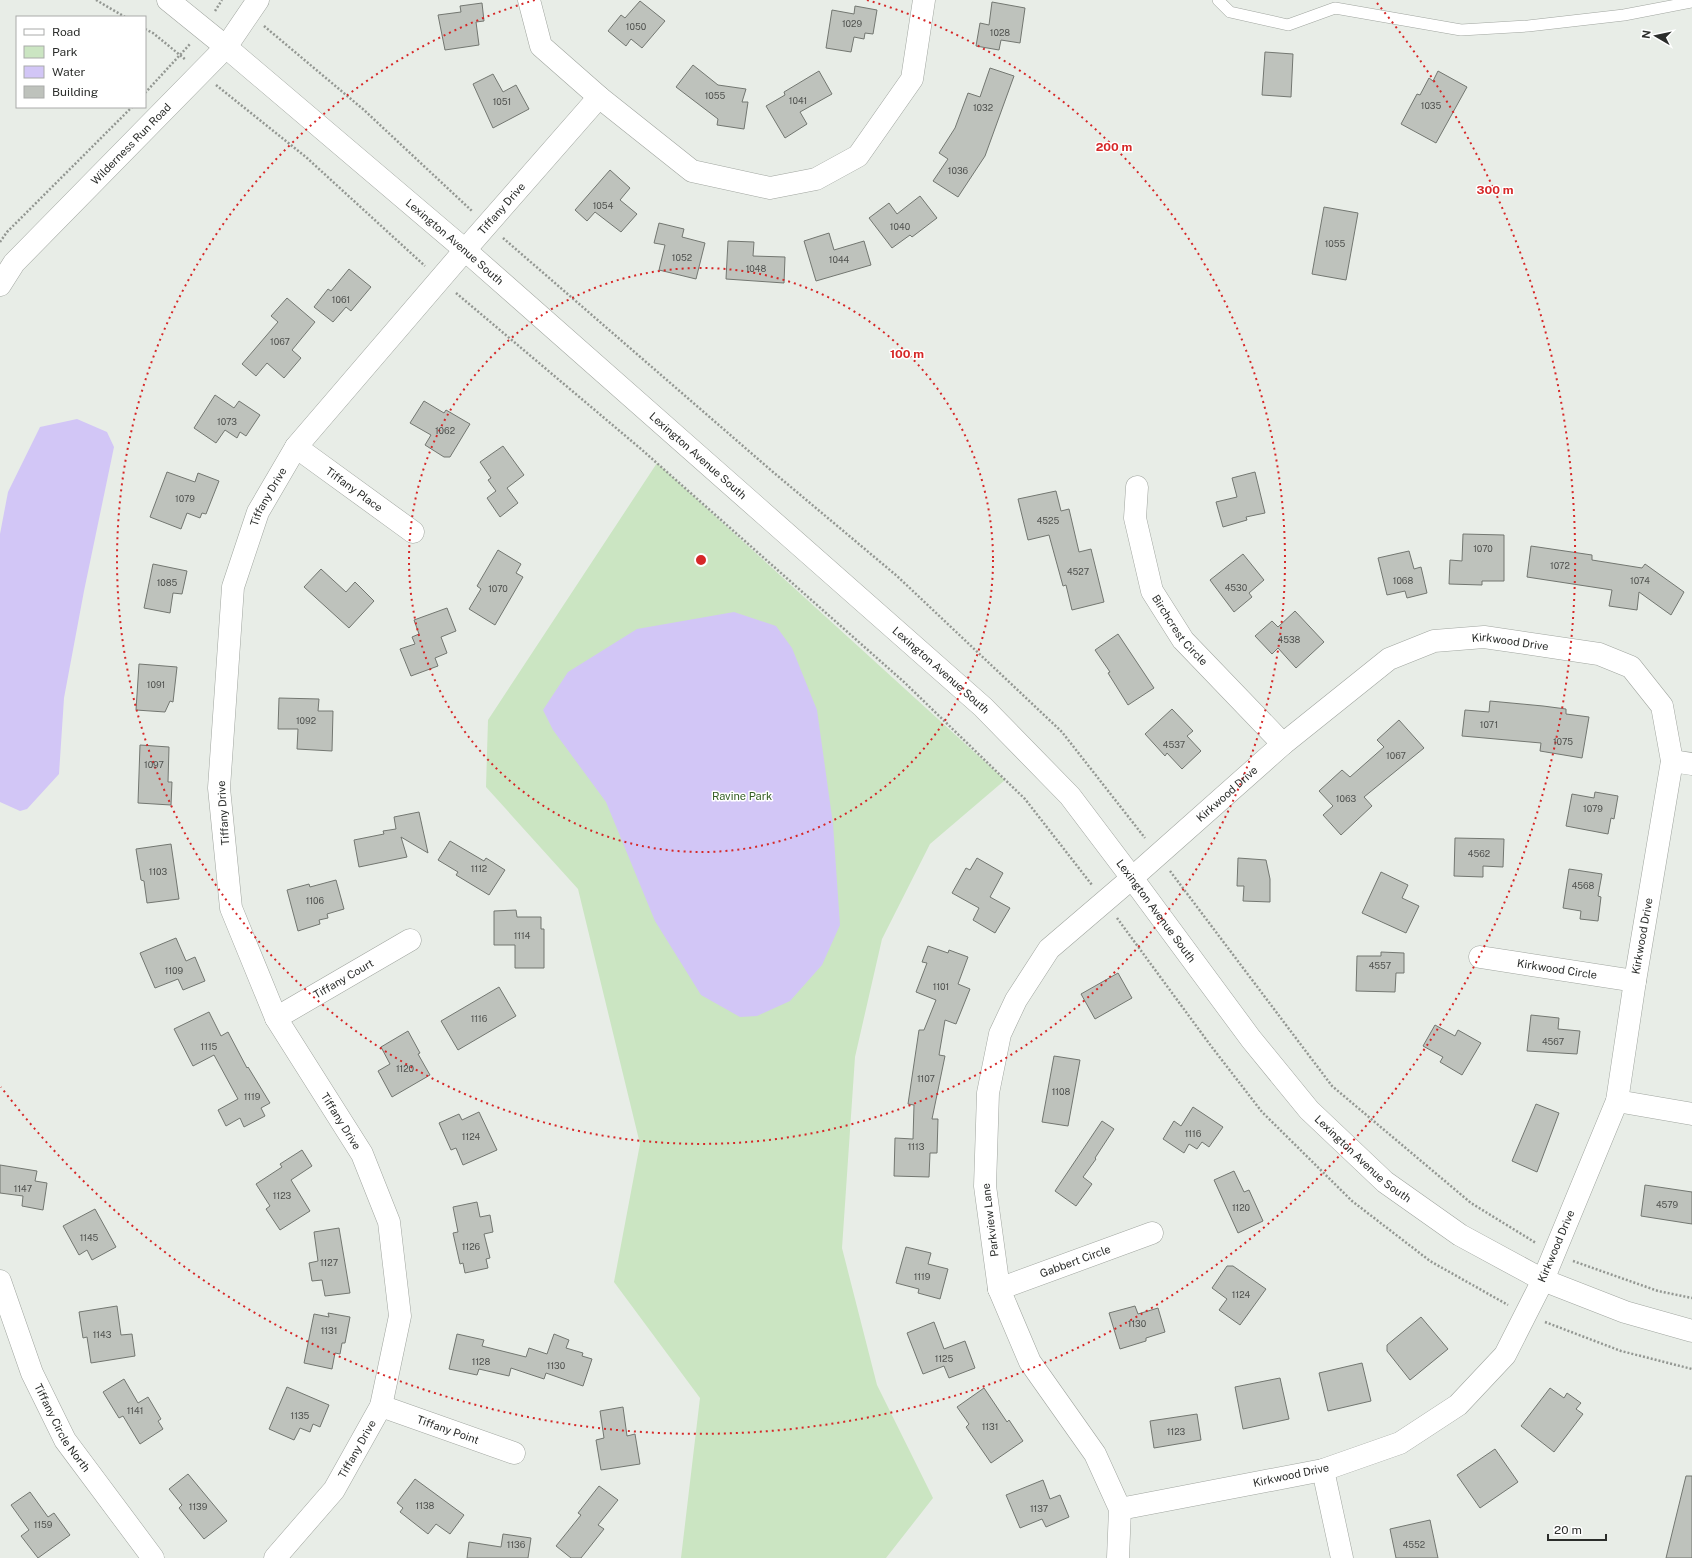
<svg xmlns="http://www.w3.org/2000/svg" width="1692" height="1558" font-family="'Public Sans',sans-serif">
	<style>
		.green { fill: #cbe5c2 }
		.water { fill: #d2c6f6 }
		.building { fill: #bec2bc; stroke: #737771 }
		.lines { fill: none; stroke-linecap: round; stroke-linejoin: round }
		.service-casing { stroke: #a0a59f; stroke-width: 12 }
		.minor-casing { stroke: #a0a59f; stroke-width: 23 }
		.tertiary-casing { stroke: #a0a59f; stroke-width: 23 }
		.path { stroke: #939792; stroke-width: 2.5; stroke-dasharray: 2 2; stroke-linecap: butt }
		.service { stroke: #fff; stroke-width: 11 }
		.minor { stroke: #fff; stroke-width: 22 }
		.tertiary { stroke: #fff; stroke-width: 22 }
		.ring { fill: none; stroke: #d62828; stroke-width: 2; stroke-dasharray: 2 4 }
		.labels { text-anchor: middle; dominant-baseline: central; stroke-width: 3; stroke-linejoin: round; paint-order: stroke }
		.number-label { font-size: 9px; fill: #50524f }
		.street-label { font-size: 11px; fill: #2b2d2b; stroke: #fff }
		.park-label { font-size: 11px; fill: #325c23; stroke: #fff }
		.centre { fill: #d62828; stroke: #fff; stroke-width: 2 }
		.ring-label { font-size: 12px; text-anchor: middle; font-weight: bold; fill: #d62828; stroke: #fff; stroke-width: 3; stroke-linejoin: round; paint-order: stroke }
	</style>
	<rect width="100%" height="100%" fill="#e8ede7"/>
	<polygon class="green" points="657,463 1005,780 930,844 882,939 855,1057 842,1248 877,1385 933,1498 886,1558 681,1558 700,1398 614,1282 640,1144 578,889 486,787 488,720"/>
	<g class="water">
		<polygon points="77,419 107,432 114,447 84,591 64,698 59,774 27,809 20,811 0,802 0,534 8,492 40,427"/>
		<polygon points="734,612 776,626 792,648 817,710 833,824 840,925 822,965 790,1001 757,1016 740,1017 701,995 655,921 606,802 553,730 543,710 568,672 637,629"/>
	</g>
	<g class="building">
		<polygon points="640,1 665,21 642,48 631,39 626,46 608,31 621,15 625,18"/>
		<polygon points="992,2 1025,8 1020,43 1001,40 999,50 976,46 980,23 989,25"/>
		<polygon points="482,3 484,21 476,22 479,45 445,50 438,15 461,12 460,6"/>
		<polygon points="855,6 877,10 873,34 865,33 864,39 854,37 851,52 826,48 832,10 854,14"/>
		<polygon points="1265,52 1293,54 1291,97 1262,95"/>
		<polygon points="693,65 718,85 746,89 742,102 748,102 744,129 717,125 718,119 676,87"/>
		<polygon points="990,68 1014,76 985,156 958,197 933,181 948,159 939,153 955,128 968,93 980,97"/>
		<polygon points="819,71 832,94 800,112 807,124 785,138 766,106 785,95 784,92"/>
		<polygon points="1438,71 1467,87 1436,143 1401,124 1417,94 1420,95 1429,78 1433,81"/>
		<polygon points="493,74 503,92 516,85 529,109 493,128 473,84"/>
		<polygon points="610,170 630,188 620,200 637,214 621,232 595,212 587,221 575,210"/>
		<polygon points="920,196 937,218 912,237 910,235 892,248 869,218 889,203 897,214"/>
		<polygon points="1324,207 1358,213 1346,280 1312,274"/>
		<polygon points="659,223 684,229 682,237 705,243 696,279 659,270 665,245 654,243"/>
		<polygon points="829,233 834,250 864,241 871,265 816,281 804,241"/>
		<polygon points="728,241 754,242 753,256 785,257 784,283 726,279"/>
		<polygon points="349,269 371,287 351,311 346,307 333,322 314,307 328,289 331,291"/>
		<polygon points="287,298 315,322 292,350 301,358 284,378 267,363 256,376 242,364 278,322 271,316"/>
		<polygon points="215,395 234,408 239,401 260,415 246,436 240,432 237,438 225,430 216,443 194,428"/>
		<polygon points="424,401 444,413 446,410 470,424 450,457 444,457 425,445 431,435 410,423"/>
		<polygon points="503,446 524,475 507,488 518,503 500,517 487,498 496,491 488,480 491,478 480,462"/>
		<polygon points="167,472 195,482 198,473 219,481 206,514 202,513 200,518 187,513 181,529 150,517"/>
		<polygon points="1255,472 1265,513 1246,517 1247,520 1223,527 1216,502 1237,497 1232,478"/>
		<polygon points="1056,491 1061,511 1069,509 1079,552 1091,549 1104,602 1072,610 1066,585 1063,586 1049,535 1028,540 1018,499"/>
		<polygon points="1463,534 1504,535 1504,581 1482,581 1482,585 1449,584 1450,560 1462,561"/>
		<polygon points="1531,546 1592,555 1592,560 1642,568 1645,564 1684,592 1671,615 1639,592 1637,610 1609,606 1612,590 1527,577"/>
		<polygon points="498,550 521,564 516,573 523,577 495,625 469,609 481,589 477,586"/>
		<polygon points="1409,551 1414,569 1421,567 1427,593 1407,598 1405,591 1387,595 1378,558"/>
		<polygon points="1243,554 1264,580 1249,593 1252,597 1234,612 1210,580"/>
		<polygon points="153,564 187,571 182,594 173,593 170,613 144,608"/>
		<polygon points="321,569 346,592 355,582 374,601 349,628 304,587"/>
		<polygon points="447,608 456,631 441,637 447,653 435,658 438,666 411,676 400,649 415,644 412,637 419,634 414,620"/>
		<polygon points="1295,611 1324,642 1296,668 1278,648 1272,654 1255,636 1272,621 1278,627"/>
		<polygon points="1118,634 1154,688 1128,705 1108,673 1110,672 1095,650"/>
		<polygon points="139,664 177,667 173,702 170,701 165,712 136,710"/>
		<polygon points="279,698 319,699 318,711 333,711 332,751 297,749 298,729 278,729"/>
		<polygon points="1490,701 1543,706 1566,709 1566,714 1589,717 1582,758 1540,751 1541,743 1462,736 1465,710 1489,712"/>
		<polygon points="1172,709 1193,731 1187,736 1201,751 1182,769 1167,753 1165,756 1145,734"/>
		<polygon points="1399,720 1424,748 1364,797 1372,806 1341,835 1323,815 1333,806 1319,791 1342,770 1350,777 1384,747 1377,740"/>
		<polygon points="140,745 169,747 168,782 172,782 171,805 138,803"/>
		<polygon points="1595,792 1618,796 1614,819 1611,818 1608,834 1566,826 1572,794 1594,798"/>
		<polygon points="419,812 428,853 401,837 407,857 359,867 354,840 384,834 383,831 396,829 394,817"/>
		<polygon points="1455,838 1504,839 1503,867 1483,866 1483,877 1454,876"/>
		<polygon points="450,841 484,861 486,858 505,870 489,895 456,875 458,872 438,860"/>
		<polygon points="171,844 179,899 147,903 144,881 141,880 136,849"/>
		<polygon points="977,858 1003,873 990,897 1010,908 995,933 973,920 979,908 952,893 966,868 970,870"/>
		<polygon points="1238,858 1266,860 1270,879 1270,902 1243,901 1244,886 1237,886"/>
		<polygon points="1569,869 1602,874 1598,896 1601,897 1598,921 1580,919 1581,911 1563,908"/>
		<polygon points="1381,872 1408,885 1402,898 1419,906 1406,933 1362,913"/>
		<polygon points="336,880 344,909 327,914 328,918 319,920 320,924 298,931 287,890 309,884 310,887"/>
		<polygon points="516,910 517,917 541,917 541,929 544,929 544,968 515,968 515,945 494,945 494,911"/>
		<polygon points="176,938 186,961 195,957 205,981 183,990 178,979 155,988 140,953"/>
		<polygon points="928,946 948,953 949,950 968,957 958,984 970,989 956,1024 945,1020 939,1055 945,1056 932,1119 938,1119 937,1153 930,1153 929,1177 894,1176 895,1138 913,1139 914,1105 908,1104 919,1030 924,1030 936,1000 916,992 927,963 922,962"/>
		<polygon points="1381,952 1404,953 1404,973 1396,973 1395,992 1356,991 1357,956 1381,956"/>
		<polygon points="1118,973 1132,998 1095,1019 1081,994"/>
		<polygon points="499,987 516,1016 458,1050 441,1021"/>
		<polygon points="209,1012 221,1036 228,1032 247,1068 248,1067 270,1103 261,1108 265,1116 244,1127 240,1118 226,1126 218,1110 238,1099 214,1055 193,1066 174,1029"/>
		<polygon points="1531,1015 1559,1018 1558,1029 1580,1031 1577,1054 1527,1051"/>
		<polygon points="1435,1025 1455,1036 1458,1030 1481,1043 1462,1075 1440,1062 1443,1057 1423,1046"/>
		<polygon points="408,1031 420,1053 418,1054 430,1075 392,1097 378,1071 390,1064 381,1047"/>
		<polygon points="1054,1056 1080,1060 1068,1126 1042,1122"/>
		<polygon points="1536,1104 1559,1113 1537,1172 1512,1161"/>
		<polygon points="1193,1107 1223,1127 1209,1147 1202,1142 1197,1149 1189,1144 1184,1153 1163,1139 1174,1121 1181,1126"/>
		<polygon points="479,1112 497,1150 463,1165 456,1148 451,1150 439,1123 459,1114 462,1120"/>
		<polygon points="1102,1121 1114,1129 1095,1158 1096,1159 1083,1177 1092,1184 1076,1206 1055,1191"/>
		<polygon points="302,1150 312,1166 291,1180 310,1211 280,1230 266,1209 270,1206 256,1184 282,1167 280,1164"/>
		<polygon points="0,1165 37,1171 35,1181 47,1183 43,1210 22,1206 23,1196 0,1193"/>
		<polygon points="1234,1171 1244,1192 1249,1190 1263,1221 1238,1233 1214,1180"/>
		<polygon points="1645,1185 1692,1192 1692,1224 1641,1216"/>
		<polygon points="477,1202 480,1217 490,1215 493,1232 484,1234 490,1258 486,1259 488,1268 465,1273 463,1263 460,1264 453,1233 458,1232 453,1207"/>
		<polygon points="95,1209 116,1247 92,1260 87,1250 79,1255 63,1226"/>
		<polygon points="339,1228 350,1293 325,1296 322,1280 312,1281 309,1263 318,1261 314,1232"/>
		<polygon points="906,1247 931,1253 928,1264 948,1269 940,1299 918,1293 919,1289 896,1283"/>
		<polygon points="1227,1266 1233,1266 1266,1289 1240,1325 1219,1310 1227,1299 1212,1288"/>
		<polygon points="117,1306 121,1335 132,1334 135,1356 91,1363 87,1337 83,1338 79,1312"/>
		<polygon points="1135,1306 1138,1314 1158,1308 1165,1332 1146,1338 1146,1341 1120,1349 1109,1313"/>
		<polygon points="328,1313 350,1317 345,1343 342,1343 340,1354 335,1353 332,1369 304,1363 314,1314 329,1317"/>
		<polygon points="1421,1317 1448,1349 1410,1380 1387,1351 1387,1345"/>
		<polygon points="934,1322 944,1349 965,1341 975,1368 949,1378 944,1366 923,1374 907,1333"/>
		<polygon points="457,1334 484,1340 482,1346 526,1357 529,1348 547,1354 554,1334 569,1340 566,1348 583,1353 582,1356 592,1359 583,1386 546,1373 544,1379 511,1368 509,1376 479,1369 477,1375 449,1369"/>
		<polygon points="1362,1363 1371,1401 1328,1411 1319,1373"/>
		<polygon points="1280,1378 1289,1419 1243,1429 1235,1387"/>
		<polygon points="124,1379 138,1403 148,1397 161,1419 158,1421 163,1429 140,1444 123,1416 119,1418 103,1392"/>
		<polygon points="287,1387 329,1405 320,1427 313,1424 310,1432 300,1428 294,1440 269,1429"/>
		<polygon points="984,1388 1007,1422 1009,1420 1023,1441 991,1463 966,1427 969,1424 957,1407"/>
		<polygon points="1550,1388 1564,1398 1567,1393 1581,1403 1576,1409 1583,1414 1554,1452 1521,1426"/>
		<polygon points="623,1407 627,1436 635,1434 640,1464 601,1470 596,1440 604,1438 600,1411"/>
		<polygon points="1197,1414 1201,1440 1154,1448 1150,1421"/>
		<polygon points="1495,1449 1518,1482 1480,1508 1457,1475"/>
		<polygon points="188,1474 227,1521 204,1539 179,1508 182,1505 169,1489"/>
		<polygon points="1686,1476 1692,1476 1692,1558 1666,1558"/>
		<polygon points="415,1479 464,1515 450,1534 436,1524 428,1534 400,1512 403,1508 397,1503"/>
		<polygon points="1043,1480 1050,1499 1060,1495 1069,1517 1046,1527 1042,1519 1020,1528 1006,1495"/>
		<polygon points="599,1486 618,1500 598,1525 604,1529 581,1558 571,1558 556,1546 581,1515 578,1513"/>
		<polygon points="30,1492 48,1517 54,1513 70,1535 38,1558 21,1536 29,1530 11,1505"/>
		<polygon points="1430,1520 1438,1558 1396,1558 1390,1529"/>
		<polygon points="503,1534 531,1538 528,1558 467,1558 469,1542 501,1547"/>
	</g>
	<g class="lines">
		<defs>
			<polyline id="service" points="1218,0 1230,12 1288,25 1335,8 1461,30 1528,26 1624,15 1692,2"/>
			<g id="minor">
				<polyline points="529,0 541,46 599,97 692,171 770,188 816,179 858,156 912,79 924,0"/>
				<path id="s1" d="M296,447L413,532"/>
				<path id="s2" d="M1137,487L1135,518L1152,591L1183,640L1283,744"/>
				<polyline points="1672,761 1692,764"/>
				<path id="s3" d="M1480,957L1635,981"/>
				<path id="s4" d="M276,1018L410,940"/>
				<polyline points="1617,1101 1692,1114"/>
				<path id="s5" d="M0,1281L32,1373L65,1440L153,1558"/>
				<path id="s6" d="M999,1289L1152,1233"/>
				<path id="s7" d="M381,1406L514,1453"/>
				<polyline points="1323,1470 1342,1558"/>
				<path id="s8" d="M275,1558L334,1490L381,1406L400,1316L389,1222L362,1154L276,1018L231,908L219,788L233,587L258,512L296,447L465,250L599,97"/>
				<path id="s9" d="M1118,1558L1120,1509L1095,1454L1030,1362L999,1289L985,1186L988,1093L1000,1034L1016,1000L1049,949L1132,878L1283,744L1389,659L1434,641L1484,637L1599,654L1631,667L1662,706L1672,761L1635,981L1617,1101L1543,1280L1505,1355L1458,1405L1400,1443L1323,1470L1120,1509"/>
			</g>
			<g id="tertiary">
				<path id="s10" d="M168,0L226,47L465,250L983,707L1070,796L1132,878L1251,1039L1309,1110L1385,1182L1460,1235L1543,1280L1625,1312L1692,1331"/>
				<path id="s11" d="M0,285L14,263L226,47L258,0"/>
			</g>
		</defs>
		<use href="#service" class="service-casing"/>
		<use href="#minor" class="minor-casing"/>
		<use href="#tertiary" class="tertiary-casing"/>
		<g class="path">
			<polyline points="96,0 125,17"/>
			<polyline points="215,11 222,0"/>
			<polyline points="264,26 364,110 472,211"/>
			<polyline points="145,29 153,33 186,60"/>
			<polyline points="216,85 307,158 425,266"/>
			<polyline points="145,93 190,44"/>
			<polyline points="503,238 773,472 897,576 1062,732 1145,838"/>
			<polyline points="0,242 7,232 132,107"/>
			<polyline points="456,293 641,449 904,682 1025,799 1092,885"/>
			<polyline points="1170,871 1332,1086 1471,1203 1536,1243"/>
			<polyline points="1117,918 1211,1046 1262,1112 1352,1201 1430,1261 1508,1305"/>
			<polyline points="1573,1261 1658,1291 1692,1298"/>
			<polyline points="1545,1322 1621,1351 1692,1369"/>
		</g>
		<use href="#service" class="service"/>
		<use href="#minor" class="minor"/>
		<use href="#tertiary" class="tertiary"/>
	</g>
	<g class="ring">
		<circle cx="701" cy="560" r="292"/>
		<path d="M867 0A584 584 0 1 1 535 0"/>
		<path d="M1377 3A876 876 0 1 1 1 1087"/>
	</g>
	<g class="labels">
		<g class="number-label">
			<text x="852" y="23">1029</text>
			<text x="636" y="26">1050</text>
			<text x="1000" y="32">1028</text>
			<text x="715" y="95">1055</text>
			<text x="798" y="100">1041</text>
			<text x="502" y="101">1051</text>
			<text x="1431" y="105">1035</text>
			<text x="983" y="107">1032</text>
			<text x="958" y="170">1036</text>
			<text x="603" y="205">1054</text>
			<text x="900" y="226">1040</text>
			<text x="1335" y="243">1055</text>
			<text x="682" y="257">1052</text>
			<text x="839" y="259">1044</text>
			<text x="756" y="268">1048</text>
			<text x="341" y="299">1061</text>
			<text x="280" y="341">1067</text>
			<text x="227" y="421">1073</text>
			<text x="445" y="430">1062</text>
			<text x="185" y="498">1079</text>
			<text x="1048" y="520">4525</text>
			<text x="1483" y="548">1070</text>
			<text x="1560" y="565">1072</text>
			<text x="1078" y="571">4527</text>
			<text x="1403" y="580">1068</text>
			<text x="1640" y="580">1074</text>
			<text x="167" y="582">1085</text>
			<text x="1236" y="587">4530</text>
			<text x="498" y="588">1070</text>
			<text x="1289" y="639">4538</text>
			<text x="156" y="684">1091</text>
			<text x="306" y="720">1092</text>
			<text x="1489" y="724">1071</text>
			<text x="1563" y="741">1075</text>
			<text x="1174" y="744">4537</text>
			<text x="1396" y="755">1067</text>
			<text x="154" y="764">1097</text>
			<text x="1346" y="798">1063</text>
			<text x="1593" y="808">1079</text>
			<text x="1479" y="853">4562</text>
			<text x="479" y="868">1112</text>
			<text x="158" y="871">1103</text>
			<text x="1583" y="885">4568</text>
			<text x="315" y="900">1106</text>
			<text x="522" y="935">1114</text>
			<text x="1380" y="965">4557</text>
			<text x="174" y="970">1109</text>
			<text x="941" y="986">1101</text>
			<text x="479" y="1018">1116</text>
			<text x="1553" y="1041">4567</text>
			<text x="209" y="1046">1115</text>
			<text x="405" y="1068">1120</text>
			<text x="926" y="1078">1107</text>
			<text x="1061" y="1091">1108</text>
			<text x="252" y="1096">1119</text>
			<text x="1193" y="1133">1116</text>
			<text x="471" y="1136">1124</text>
			<text x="916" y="1146">1113</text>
			<text x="23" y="1188">1147</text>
			<text x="282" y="1195">1123</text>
			<text x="1667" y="1204">4579</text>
			<text x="1241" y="1207">1120</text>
			<text x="89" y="1237">1145</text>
			<text x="471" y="1246">1126</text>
			<text x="329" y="1262">1127</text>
			<text x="922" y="1276">1119</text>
			<text x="1241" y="1294">1124</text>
			<text x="1137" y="1323">1130</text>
			<text x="329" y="1330">1131</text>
			<text x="102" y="1334">1143</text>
			<text x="944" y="1358">1125</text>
			<text x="481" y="1361">1128</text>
			<text x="556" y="1365">1130</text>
			<text x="135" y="1410">1141</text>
			<text x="300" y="1415">1135</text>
			<text x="990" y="1426">1131</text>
			<text x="1176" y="1431">1123</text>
			<text x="425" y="1505">1138</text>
			<text x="198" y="1506">1139</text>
			<text x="1039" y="1508">1137</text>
			<text x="43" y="1524">1159</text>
			<text x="516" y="1544">1136</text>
			<text x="1414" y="1544">4552</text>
		</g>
		<g class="street-label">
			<text stroke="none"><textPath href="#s11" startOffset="193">Wilderness Run Road</textPath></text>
			<text stroke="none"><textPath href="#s8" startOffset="1517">Tiffany Drive</textPath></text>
			<text stroke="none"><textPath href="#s10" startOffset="375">Lexington Avenue South</textPath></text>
			<text stroke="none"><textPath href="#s10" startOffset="699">Lexington Avenue South</textPath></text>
			<text stroke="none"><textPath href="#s1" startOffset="72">Tiffany Place</textPath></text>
			<text stroke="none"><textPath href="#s8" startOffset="1145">Tiffany Drive</textPath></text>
			<text stroke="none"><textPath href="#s2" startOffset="154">Birchcrest Circle</textPath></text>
			<text stroke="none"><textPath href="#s9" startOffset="1229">Kirkwood Drive</textPath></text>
			<text stroke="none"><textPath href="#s10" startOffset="1023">Lexington Avenue South</textPath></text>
			<text stroke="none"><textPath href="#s9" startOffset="893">Kirkwood Drive</textPath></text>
			<text transform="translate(223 813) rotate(-94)">Tiffany Drive</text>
			<text stroke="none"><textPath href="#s10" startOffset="1347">Lexington Avenue South</textPath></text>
			<text transform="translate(1642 936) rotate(-80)">Kirkwood Drive</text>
			<text stroke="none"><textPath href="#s3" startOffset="78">Kirkwood Circle</textPath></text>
			<text stroke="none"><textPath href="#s4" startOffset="78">Tiffany Court</textPath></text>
			<text transform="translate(341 1121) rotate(58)">Tiffany Drive</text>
			<text stroke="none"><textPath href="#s10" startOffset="1671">Lexington Avenue South</textPath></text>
			<text transform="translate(990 1220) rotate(-97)">Parkview Lane</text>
			<text transform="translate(1556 1246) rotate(-67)">Kirkwood Drive</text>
			<text stroke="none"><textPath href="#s6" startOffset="81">Gabbert Circle</textPath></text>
			<text stroke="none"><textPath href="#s5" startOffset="160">Tiffany Circle North</textPath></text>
			<text stroke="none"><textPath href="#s7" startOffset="71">Tiffany Point</textPath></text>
			<text stroke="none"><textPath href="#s8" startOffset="137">Tiffany Drive</textPath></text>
			<text transform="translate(1291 1475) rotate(-12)">Kirkwood Drive</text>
		</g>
		<g class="park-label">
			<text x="742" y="796">Ravine Park</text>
		</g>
	</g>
	<circle cx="701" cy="560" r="6" class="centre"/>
	<g class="ring-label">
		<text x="1114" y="151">200 m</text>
		<text x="1495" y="194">300 m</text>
		<text x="907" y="358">100 m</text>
	</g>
	<rect x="16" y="16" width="130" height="92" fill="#ffffff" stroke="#aaabaa"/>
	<rect x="24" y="29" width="20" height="6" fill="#ffffff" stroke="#aaabaa"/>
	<text x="52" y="36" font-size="12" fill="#2b2d2b">Road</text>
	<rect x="24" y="46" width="20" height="12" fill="#cbe5c2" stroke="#aaabaa"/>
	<text x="52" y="56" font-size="12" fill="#2b2d2b">Park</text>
	<rect x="24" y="66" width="20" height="12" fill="#d2c6f6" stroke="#aaabaa"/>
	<text x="52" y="76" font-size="12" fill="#2b2d2b">Water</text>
	<rect x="24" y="86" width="20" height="12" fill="#bec2bc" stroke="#aaabaa"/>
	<text x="52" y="96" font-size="12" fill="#2b2d2b">Building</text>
	<g transform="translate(1656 36) rotate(279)" stroke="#ffffff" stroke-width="3" paint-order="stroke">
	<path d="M0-3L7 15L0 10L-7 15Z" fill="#2b2d2b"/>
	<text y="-6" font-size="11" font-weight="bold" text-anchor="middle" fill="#2b2d2b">N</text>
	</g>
	<path d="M1548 1534v6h58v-6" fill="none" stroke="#2b2d2b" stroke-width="2"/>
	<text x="1554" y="1534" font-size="12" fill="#2b2d2b" stroke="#ffffff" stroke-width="3" paint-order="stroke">20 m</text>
</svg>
